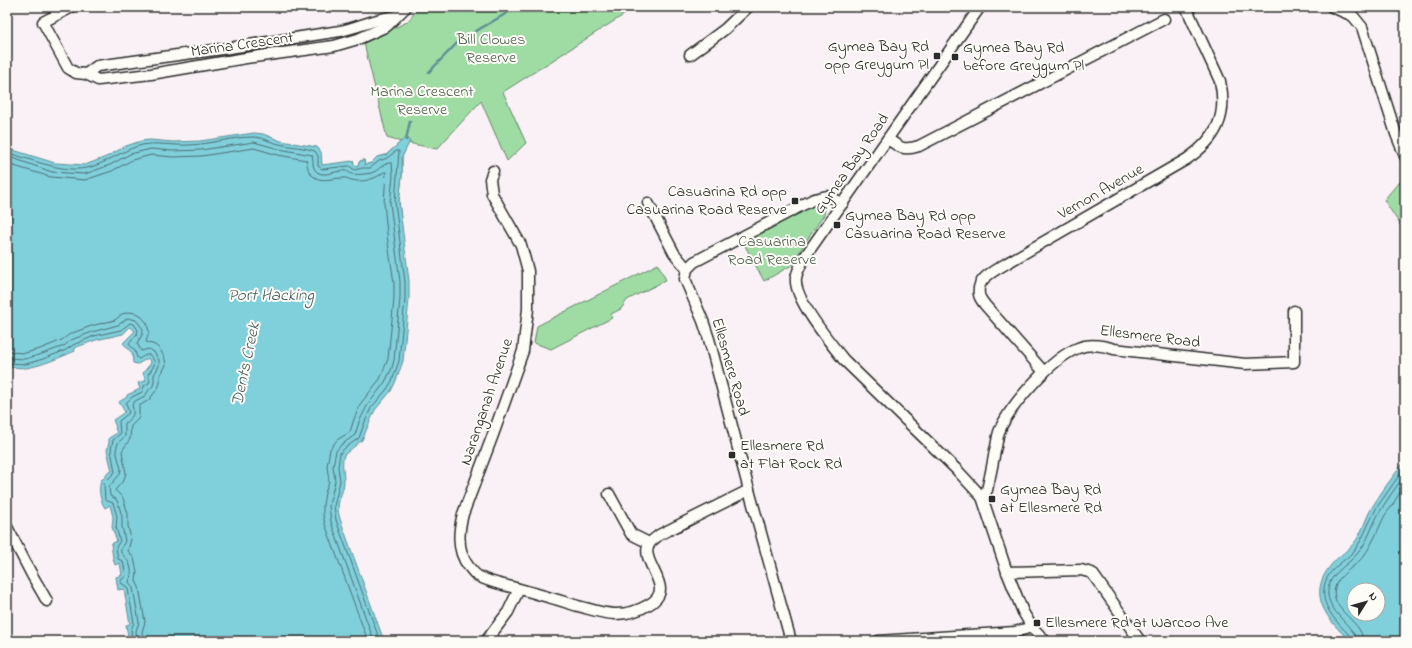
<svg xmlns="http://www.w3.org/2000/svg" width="1412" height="648" font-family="'Indie Flower',sans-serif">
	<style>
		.green { fill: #9fdca4; stroke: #658468 }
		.water { fill: #80d0dc; stroke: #5e8e95; fill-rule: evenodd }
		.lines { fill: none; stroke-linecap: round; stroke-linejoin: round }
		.shore { stroke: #4d6d72; stroke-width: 1 }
		.stream { stroke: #5e8e95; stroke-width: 2.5 }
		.minor-casing { stroke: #2b2b2b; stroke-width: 13 }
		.minor { stroke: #fdfcf7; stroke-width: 10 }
		.poi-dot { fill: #2b2b2b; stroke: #fdfcf7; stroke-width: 1.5 }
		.labels { text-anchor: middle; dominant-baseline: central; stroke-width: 4; stroke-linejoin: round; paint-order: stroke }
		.park-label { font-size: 16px; fill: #4e604f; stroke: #fdfcf7 }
		.street-label { font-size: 16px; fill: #2b2b2b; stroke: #fdfcf7 }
		.poi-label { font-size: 16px; fill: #2b2b2b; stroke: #fdfcf7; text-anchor: start }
		.water-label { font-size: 17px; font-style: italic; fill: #445d60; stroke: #fdfcf7 }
	</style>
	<rect width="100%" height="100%" fill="#f9f1f5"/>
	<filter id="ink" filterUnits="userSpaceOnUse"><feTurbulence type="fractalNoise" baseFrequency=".025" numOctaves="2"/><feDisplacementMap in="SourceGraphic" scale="8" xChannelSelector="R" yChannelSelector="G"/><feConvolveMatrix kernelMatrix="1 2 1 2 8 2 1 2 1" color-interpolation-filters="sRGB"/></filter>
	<g filter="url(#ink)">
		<g class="green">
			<polygon points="420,7 636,7 503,92 526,143 507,161 481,101 437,149 408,143 402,157 402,176 399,202 402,230 348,162 353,161 355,166 358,165 360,161 364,160 365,165 371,163 377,157 386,155 401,142 387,138 364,43 407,22"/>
			<polygon points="1399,182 1405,184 1405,232 1384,200"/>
			<polygon points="817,203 824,206 825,210 824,215 804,244 792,265 764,281 743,242"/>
			<polygon points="658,264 666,280 627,300 621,309 611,314 612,318 551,349 534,343 537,326"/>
		</g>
		<g class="water">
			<path d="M254,133L263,134L281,141L317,147L321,152L322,165L353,161L355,166L358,165L360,161L364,160L365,165L371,163L377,157L386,155L405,138L410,141L402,157V176L399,202L409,281V299L403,361L395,383L391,391L375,410L362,440L344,455C341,464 344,471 344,481C344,495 334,501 340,519L384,641H129L126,625L130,624L124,589L118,590L116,577L122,575L120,563L115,565L113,558L111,544L117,541L112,527L113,517L110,505L105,508C100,500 98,490 101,480L106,477V474L112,471L107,450L109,443V438L117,433L115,428L116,427L113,420L125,412L119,402L127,397V395L140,389L138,383L146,381L143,373L151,363L148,358L138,364L133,363L132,353L123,343L135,331L130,327L123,334L96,340L74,348L75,351C61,357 41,366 26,368C20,368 13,367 7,367V144L13,150L55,163L85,165L106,157L126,146L141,141L150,140L173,142L200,141Z"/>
			<path d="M1405,461V641H1350C1327,619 1306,595 1331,565C1339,555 1350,550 1357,539C1363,529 1366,518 1371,509C1381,492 1393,476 1405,461ZM1354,590H1378V614H1354Z"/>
		</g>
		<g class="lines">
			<g class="shore">
				<path d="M7,149L12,154C39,162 70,176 97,165C112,159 126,149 142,145C157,142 174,146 190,145C211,144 232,137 253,137C262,137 270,142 279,144C291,147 304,147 315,151L318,156V166L322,169L349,166L355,170L362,168H370L379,161L387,158L396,151H399L395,202L405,282V299L399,361L392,381L387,389L371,408L364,424L359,438L345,448L340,453L338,467L340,481L334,506L336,520L380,641"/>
				<path d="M7,156L52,172L85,174L110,165L130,154L151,149L173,151L201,150L254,142L279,149L312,155C314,160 311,167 317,172C325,178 338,169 347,171C349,172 350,174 352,174C356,175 367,174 371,173C379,171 383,162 392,163L393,176L390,203L400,282V299L394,360L392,368L385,382L367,406L359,422L355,435L341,445L336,451L333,466L335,481L329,505L331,522L374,641"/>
				<path d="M7,164L51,177L85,180L112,171L132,160L151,155L173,157L201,156L254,148L278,155L306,160C308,166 307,172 313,176C321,183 333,178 343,178C347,177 349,180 352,180C362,183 376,179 384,172H386L384,203L388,243L394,283V299L388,359L380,379L361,403L354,419L350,432L337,440L330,449L327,466L329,481L325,493L323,505V515L325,524L368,641"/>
				<polyline points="7,352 25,353 40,349 62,340 70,334 91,326 115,320 122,314 130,312 139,314 147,323 149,332 146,342 155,345 160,349 165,359 166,365 160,376 160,383 158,388 149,400 139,406 139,418 131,426 130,439 122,451 126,473 124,480 115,490 123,498 128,514 128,526 131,539 128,551 134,558 137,572 136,581 139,587 145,622 142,632 143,641"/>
				<path d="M7,358L25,359L42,354L64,346L71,340L92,332L118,325L128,318L136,320L143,329L142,335L137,343L141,351L149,349L154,352L159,360V366L154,375V382L153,386L149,390L145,396L135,401L132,405C135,414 133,417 125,423V436L118,443L116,450L121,469L120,474L109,487L110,496L116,499L118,503L122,516V526L125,541L121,549V553C130,561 134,570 129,582L133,588L139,622L136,631L137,641"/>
				<path d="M7,363L26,364L43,359L66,350L73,345L94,336L121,330L130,323L134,324L138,330L137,334L129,344L135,351L137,358L139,359C144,356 149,351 153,359C154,361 155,363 154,365C153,368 150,372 148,374L150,380L149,383L144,386L142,392L132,397L126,403L129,413L119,421L120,434L113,440L111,450L115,472L104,483L105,500L113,503L117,516L116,527L120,541L116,547L118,559L123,561L126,576L121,580V583L126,586L128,589L134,623L131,629L132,641"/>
				<path d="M1352,641L1351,637C1339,624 1321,608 1324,588C1326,570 1343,563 1354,551C1363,539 1367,526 1374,513C1376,508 1379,504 1382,500C1390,489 1397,478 1405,467"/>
				<path d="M1357,641C1356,628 1330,614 1328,595C1326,575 1346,567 1357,554C1368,542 1371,527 1379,513C1386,501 1396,487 1405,475"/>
				<path d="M1363,641C1363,624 1339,614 1335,598C1330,578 1353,569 1363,557C1372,545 1377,532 1383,519C1385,514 1389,510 1392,506C1396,499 1400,492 1405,485"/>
			</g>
			<g class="stream">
				<polyline points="429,72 459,41 507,13 512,7"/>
				<polyline points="406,140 410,121"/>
			</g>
			<defs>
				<g id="minor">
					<polyline points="72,7 43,22 68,68 76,73 86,74 98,80 151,74 246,58 334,46 358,39 387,26 406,7"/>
					<path d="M980,7L804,258C801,265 797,271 796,278C793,298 831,344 844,360L956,469L982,497L1007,572L1023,612L1032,627L1045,641"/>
					<polyline points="1332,7 1353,16 1362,27 1396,134 1405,156"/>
					<polyline points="690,55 725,29 748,7"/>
					<path d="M86,74L97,66L229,48L340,31C359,27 377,18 396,16"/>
					<path d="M888,139C900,148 904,151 919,146L1164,19"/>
					<path d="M493,171L490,179L492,194L521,245L528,271V309L523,351L519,362L494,432L463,514C458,532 457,552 469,567C472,570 474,574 478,576C490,583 506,585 519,589"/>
					<polyline points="648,203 674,253 687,269"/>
					<path d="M1044,372L985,305C983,302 979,298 979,294C976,278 996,270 1007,263L1187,159C1216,139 1228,117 1220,81L1186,7"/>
					<polyline points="609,494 631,534 649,543"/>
					<path d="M982,497L987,490C990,477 993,463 995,450C997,445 997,438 999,432C1009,406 1052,358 1078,348C1090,343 1102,345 1114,349L1245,364L1294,362V311"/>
					<polyline points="7,527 32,575 47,601"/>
					<polyline points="1007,572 1081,570 1092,573 1140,641"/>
					<path d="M486,641L508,612L519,589C539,594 558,600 578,606C590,609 603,614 616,614C628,614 638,611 648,605C654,602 660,596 660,589C660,575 640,555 650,543C652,540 656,538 659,535L749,490"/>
					<polyline points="791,641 749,490 709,339 703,321 685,279 687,269 694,262 814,199 827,196 843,203"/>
					<polyline points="878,641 1015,632 1032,627"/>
				</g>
			</defs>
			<use href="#minor" class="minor-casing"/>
			<use href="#minor" class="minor"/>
		</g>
	</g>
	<g class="poi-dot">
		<rect x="933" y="52" width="8" height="8" rx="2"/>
		<rect x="951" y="53" width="8" height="8" rx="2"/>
		<rect x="791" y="197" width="8" height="8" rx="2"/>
		<rect x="833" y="221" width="8" height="8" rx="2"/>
		<rect x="728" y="451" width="8" height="8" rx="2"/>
		<rect x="988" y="495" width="8" height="8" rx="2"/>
		<rect x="1033" y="619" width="8" height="8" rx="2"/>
	</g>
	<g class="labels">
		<g class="park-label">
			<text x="491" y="40">Bill Clowes<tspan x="491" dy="18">Reserve</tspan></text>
			<text x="422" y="92">Marina Crescent<tspan x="422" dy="18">Reserve</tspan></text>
			<text x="772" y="242">Casuarina<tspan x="772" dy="18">Road Reserve</tspan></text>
		</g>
		<g class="street-label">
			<text transform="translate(242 45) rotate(-8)">Marina Crescent</text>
			<text transform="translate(852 164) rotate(-55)">Gymea Bay Road</text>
			<text transform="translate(1101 192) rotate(-30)">Vernon Avenue</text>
			<text transform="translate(1150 337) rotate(7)">Ellesmere Road</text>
			<text transform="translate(730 367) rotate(74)">Ellesmere Road</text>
			<text transform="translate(487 402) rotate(-71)">Naranganah Avenue</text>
		</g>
		<g class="poi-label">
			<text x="929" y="47" text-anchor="end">Gymea Bay Rd<tspan x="929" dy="18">opp Greygum Pl</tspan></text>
			<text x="963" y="48">Gymea Bay Rd<tspan x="963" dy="18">before Greygum Pl</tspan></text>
			<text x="787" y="192" text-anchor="end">Casuarina Rd opp<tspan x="787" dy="18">Casuarina Road Reserve</tspan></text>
			<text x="845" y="216">Gymea Bay Rd opp<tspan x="845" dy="18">Casuarina Road Reserve</tspan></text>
			<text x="740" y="446">Ellesmere Rd<tspan x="740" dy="18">at Flat Rock Rd</tspan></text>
			<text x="1000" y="490">Gymea Bay Rd<tspan x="1000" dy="18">at Ellesmere Rd</tspan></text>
			<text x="1045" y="623">Ellesmere Rd at Warcoo Ave</text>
		</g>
		<g class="water-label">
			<text x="271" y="295">Port Hacking</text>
			<text transform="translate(246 364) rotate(-78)">Dents Creek</text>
		</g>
	</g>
	<rect width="1412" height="648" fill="none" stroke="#fdfcf7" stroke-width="24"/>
	<rect x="12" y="12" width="1388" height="624" fill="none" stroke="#2b2b2b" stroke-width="1.5" filter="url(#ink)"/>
	<g transform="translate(1366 602) rotate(53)"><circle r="19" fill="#fdfcf7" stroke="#a9a8a5"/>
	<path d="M0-3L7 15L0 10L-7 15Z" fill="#2b2b2b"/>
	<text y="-6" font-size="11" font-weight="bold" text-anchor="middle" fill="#2b2b2b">N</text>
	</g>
</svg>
